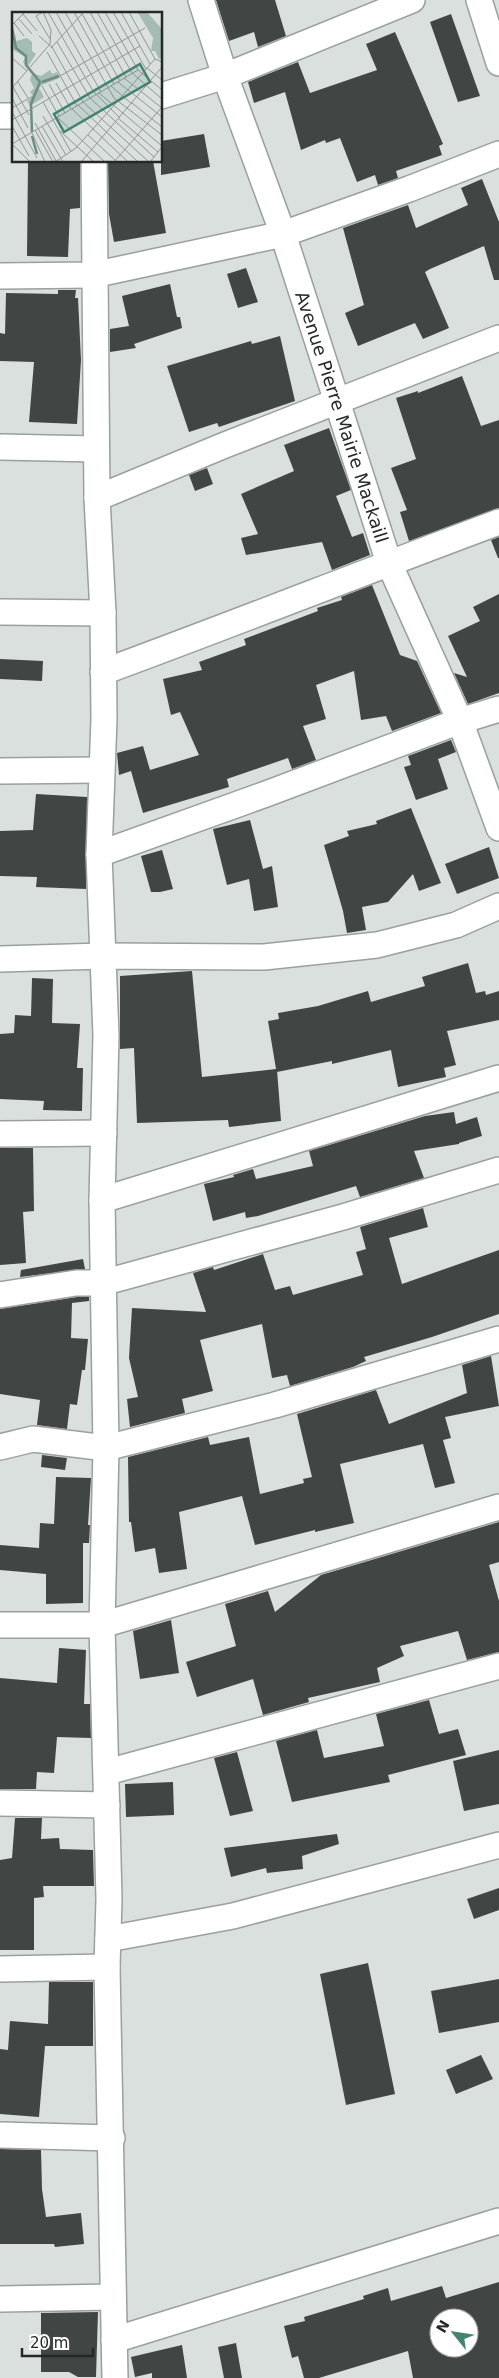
<svg xmlns="http://www.w3.org/2000/svg" width="499" height="2378" font-family="'DejaVu Sans',sans-serif">
	<style>
		.building { fill: #414644; fill-rule: evenodd }
		.lines { fill: none; stroke-linecap: round; stroke-linejoin: round }
		.street-casing { stroke: #9ba09e; stroke-width: 28 }
		.street { stroke: #fff; stroke-width: 25 }
		.labels { text-anchor: middle; dominant-baseline: central; stroke-width: 5; stroke-linejoin: round; paint-order: stroke }
		.street-label { font-size: 18px; fill: #262828; stroke: #fff }
		.inset-river { fill: none; stroke: #6c8d83; stroke-width: 2.5 }
		.inset-road { fill: none; stroke: #929695; stroke-width: 1 }
		.view { fill: #438371; fill-opacity: 0.15; stroke: #438371; stroke-width: 2.5 }
		.inset-edge { fill: none; stroke: #262828; stroke-width: 2.5 }
	</style>
	<rect width="100%" height="100%" fill="#dae0de"/>
	<g class="building">
		<polygon points="216,0 275,0 286,36 258,47 254,32 229,41"/>
		<polygon points="451,14 480,96 458,102 430,22"/>
		<polygon points="395,32 443,144 439,146 442,155 396,171 398,178 378,185 375,175 357,182 340,138 326,143 325,140 301,150 285,92 254,103 248,82 298,62 310,93 377,70 366,44"/>
		<polygon points="204,134 210,167 161,175 161,141"/>
		<polygon points="28,161 80,161 80,208 70,209 68,257 27,256"/>
		<polygon points="108,161 153,161 166,233 114,242 109,214"/>
		<polygon points="482,179 499,222 499,280 494,280 484,246 430,269 425,272 449,328 423,339 415,323 358,346 345,313 364,305 343,228 408,205 416,228 468,205 461,188"/>
		<polygon points="246,268 258,302 238,308 227,274"/>
		<polygon points="170,284 177,317 180,317 182,328 134,344 136,348 110,352 110,329 129,326 122,296"/>
		<polygon points="58,290 76,290 75,298 78,298 81,360 77,424 29,422 34,362 0,361 0,333 5,334 6,293 58,294"/>
		<polygon points="280,336 295,401 219,427 217,423 189,432 167,366 251,341 252,344"/>
		<polygon points="462,376 481,426 499,420 499,508 409,541 400,512 407,510 391,468 416,459 396,398 418,391 418,393"/>
		<polygon points="329,428 351,490 336,496 352,537 363,533 370,555 332,570 322,542 246,555 241,538 258,534 241,494 294,471 284,445"/>
		<polygon points="207,468 213,484 195,491 189,475"/>
		<polygon points="499,537 499,558 498,558 491,540"/>
		<polygon points="372,585 400,655 417,661 441,713 392,731 386,716 361,720 354,671 316,685 326,719 303,726 316,760 292,769 288,758 227,779 229,787 143,813 131,771 119,775 117,753 143,746 150,770 199,755 180,712 171,715 163,679 202,670 199,662 246,645 244,639 318,611 317,608 342,600 341,597"/>
		<polygon points="499,594 499,693 468,704 454,673 467,677 448,636 480,621 473,607"/>
		<polygon points="0,659 43,661 42,681 0,679"/>
		<polygon points="451,740 456,752 438,759 448,789 416,800 404,767 411,765 408,756"/>
		<polygon points="36,794 87,797 86,889 36,887 37,877 0,876 0,831 33,830"/>
		<polygon points="411,808 441,883 419,891 413,874 388,902 362,907 366,930 347,933 343,911 324,845 349,836 347,831 377,824 376,821"/>
		<polygon points="250,820 263,869 272,866 278,907 254,911 249,879 227,885 213,829"/>
		<polygon points="489,847 499,878 457,894 445,864"/>
		<polygon points="162,850 173,889 160,892 151,892 141,856"/>
		<polygon points="468,963 476,993 485,991 486,995 499,991 499,1020 447,1031 456,1065 444,1068 446,1077 398,1087 391,1050 332,1064 332,1061 277,1072 277,1070 281,1121 229,1127 228,1120 137,1123 134,1048 120,1049 120,976 192,971 202,1077 276,1069 268,1021 279,1019 278,1013 318,1006 368,991 371,1002 425,986 422,977"/>
		<polygon points="32,978 53,979 52,1023 80,1024 77,1068 83,1068 82,1111 43,1110 44,1101 0,1099 0,1034 14,1033 15,1015 31,1016"/>
		<polygon points="454,1112 456,1124 477,1117 482,1136 459,1143 459,1144 414,1151 424,1178 360,1197 356,1186 258,1216 246,1218 245,1212 213,1221 204,1184 234,1177 233,1175 253,1169 256,1179 313,1166 309,1151 425,1116"/>
		<polygon points="0,1148 33,1148 34,1211 23,1212 26,1263 0,1265"/>
		<polygon points="423,1208 428,1227 389,1238 402,1284 499,1250 499,1314 432,1337 364,1357 366,1361 353,1367 290,1386 287,1375 272,1378 262,1324 200,1340 213,1391 182,1399 185,1413 130,1427 127,1399 138,1397 129,1358 132,1308 206,1312 193,1273 213,1267 214,1270 263,1254 275,1290 290,1286 293,1295 363,1275 356,1252 366,1249 360,1227"/>
		<polygon points="83,1259 85,1269 20,1277 21,1270"/>
		<polygon points="77,1297 89,1297 89,1301 72,1303 71,1338 88,1339 85,1370 82,1370 77,1405 70,1404 67,1429 37,1425 40,1400 0,1394 0,1309"/>
		<polygon points="491,1356 499,1406 445,1417 451,1438 443,1440 455,1483 435,1488 423,1444 340,1464 354,1523 315,1532 315,1530 255,1545 242,1496 179,1512 187,1569 159,1573 155,1548 135,1552 131,1522 129,1522 128,1457 208,1437 210,1445 249,1437 260,1494 304,1483 303,1479 312,1477 297,1414 376,1390 389,1424 467,1393 462,1365"/>
		<polygon points="42,1455 67,1458 65,1470 41,1467"/>
		<polygon points="56,1477 91,1478 88,1525 90,1525 89,1543 83,1543 83,1603 46,1604 46,1574 0,1570 0,1545 39,1548 40,1523 54,1524"/>
		<polygon points="499,1522 499,1562 489,1565 499,1601 499,1652 467,1660 458,1631 400,1646 404,1656 377,1668 380,1682 308,1698 309,1702 263,1715 253,1679 197,1697 186,1662 236,1646 225,1604 268,1591 275,1612 321,1575"/>
		<polygon points="171,1620 179,1673 140,1679 133,1631"/>
		<polygon points="59,1648 86,1650 84,1704 90,1704 91,1738 57,1737 54,1773 37,1772 36,1789 0,1789 0,1678 57,1683"/>
		<polygon points="429,1700 439,1734 458,1729 466,1755 388,1775 390,1782 292,1802 276,1741 317,1730 324,1758 384,1746 376,1714"/>
		<polygon points="499,1750 499,1804 464,1811 453,1761"/>
		<polygon points="237,1752 253,1811 230,1816 214,1758"/>
		<polygon points="173,1782 174,1815 126,1817 125,1784"/>
		<polygon points="15,1818 42,1818 41,1839 59,1838 60,1849 93,1850 94,1886 43,1886 44,1897 34,1898 34,1950 0,1950 0,1860 12,1858"/>
		<polygon points="337,1834 339,1844 302,1856 303,1869 267,1873 266,1868 231,1877 224,1848"/>
		<polygon points="499,1888 499,1910 474,1919 467,1899"/>
		<polygon points="368,1963 395,2094 346,2105 320,1974"/>
		<polygon points="499,1979 499,2022 439,2033 431,1991"/>
		<polygon points="49,1982 93,1982 93,2046 45,2046 39,2117 0,2114 0,2049 8,2050 10,2021 48,2024"/>
		<polygon points="481,2055 493,2079 456,2094 446,2070"/>
		<polygon points="0,2149 41,2150 42,2189 46,2217 81,2213 84,2244 55,2247 54,2244 0,2244"/>
		<path d="M499,2282V2378H413L408,2351L319,2378H304L298,2356L292,2358L284,2326L305,2321L304,2317L364,2299L363,2296L388,2288L391,2301L442,2286L446,2298ZM439,2318H469V2348H439Z"/>
		<polygon points="98,2312 96,2377 78,2377 69,2372 41,2372 41,2313"/>
		<polygon points="236,2343 242,2378 224,2378 218,2347"/>
		<polygon points="182,2345 187,2378 152,2378 152,2373 135,2377 131,2357"/>
	</g>
	<g class="lines">
		<defs>
			<g id="street">
				<polyline points="201,0 225,76 283,234 389,563 460,721 499,828"/>
				<polyline points="479,0 499,63"/>
				<polyline points="161,96 225,76 412,0"/>
				<polyline points="0,116 14,116"/>
				<polyline points="94,161 97,498 103,613 104,719 99,854 106,1035 102,1200 106,1448 102,1625 109,1899 107,1967 115,2378"/>
				<polyline points="0,276 93,275 283,234 409,189 499,154"/>
				<polyline points="0,447 96,449"/>
				<polyline points="97,498 225,445 499,338"/>
				<polyline points="0,612 103,613"/>
				<path d="M103,672C236,623 367,571 499,522"/>
				<polyline points="0,771 101,770"/>
				<polyline points="99,854 266,794 460,721 499,709"/>
				<polyline points="0,959 103,956 264,957 377,945 456,925 499,906"/>
				<polyline points="0,1134 104,1133"/>
				<polyline points="102,1200 499,1078"/>
				<polyline points="0,1295 76,1283 102,1283 343,1217 499,1170"/>
				<polyline points="0,1447 33,1439 106,1448 275,1405 499,1339"/>
				<polyline points="0,1625 102,1625 499,1507"/>
				<polyline points="107,1772 499,1666"/>
				<polyline points="0,1803 107,1805"/>
				<polyline points="108,1939 233,1916 499,1845"/>
				<polyline points="0,1969 107,1967"/>
				<polyline points="0,2135 112,2138"/>
				<polyline points="0,2299 113,2297"/>
				<polyline points="114,2340 499,2221"/>
			</g>
		</defs>
		<use href="#street" class="street-casing"/>
		<use href="#street" class="street"/>
	</g>
	<g class="labels">
		<g class="street-label">
			<text transform="translate(342 417) rotate(72)">Avenue Pierre Mairie Mackaill</text>
		</g>
	</g>
	<g transform="translate(12 12)">
		<rect width="150" height="150" fill="#dae0de"/>
		<path d="M135,0L150,17V46L147,47L143,39H139L141,26L126,1ZM3,21L4,29L15,26L20,30V39L24,42L15,56L11,50L13,45L0,37ZM38,58L40,62L45,60L48,66L30,73L27,76L32,85L18,94L15,89L21,84L18,80L22,76L18,68L20,61L29,64Z" fill="#a4bcb4"/>
		<path class="inset-river" d="M0,16L4,36L14,44V53L28,70L19,92L20,120M30,70L47,64M20,124L25,142"/>
		<path class="inset-road" d="M31,0L24,4L38,27M36,0L81,79L108,106M44,0L89,80M53,0L102,86L150,123M62,0L102,72M69,0L108,69M78,0L114,65M85,0L120,61L150,87M93,0L126,58L150,78M101,0L134,57M109,0L138,52M117,0L143,47M11,2L25,19M6,6L20,22M2,11L12,24M0,13L12,1M27,24L40,35L71,90L137,150M45,30L78,86L142,145M39,36L70,2M35,40L65,94M0,46L15,59M135,56L150,68M48,64L133,16M112,66L150,96M6,70L16,86M106,70L150,105M44,71L59,97M37,72L53,101M30,74L47,104M99,74L120,92M1,75L17,103M0,76L38,32L39,18L31,0M87,81L150,134M0,86L16,116M31,90L59,140M120,91L150,115M66,93L126,150M0,96L21,84M60,97L116,150M0,100L25,146M31,104L54,143M45,105L93,150M107,107L146,140M0,108L128,34M23,111L44,149M0,114L17,144M30,114L51,150M23,118L41,150M48,119L82,150M20,121L33,150M76,123L105,150M0,132L126,58M0,132L18,150M43,150L64,136L143,47L150,50M69,150L150,55M102,150L150,95M138,150L150,135"/>
		<path class="view" d="M128,52L138,70L52,120L42,102Z"/>
		<rect width="150" height="150" class="inset-edge"/>
	</g>
	<g transform="translate(454 2333) rotate(300)"><circle r="24" fill="#ffffff" stroke="#a8a9a9"/>
	<path d="M0-4L9 19L0 12L-9 19Z" fill="#438371"/>
	<text y="-8" font-size="14" font-weight="bold" text-anchor="middle" fill="#262828">N</text>
	</g>
	<path d="M22 2348v8h71v-8" fill="none" stroke="#262828" stroke-width="2.5"/>
	<text x="30" y="2348" font-size="15" fill="#262828" stroke="#ffffff" stroke-width="4" paint-order="stroke">20 m</text>
</svg>
